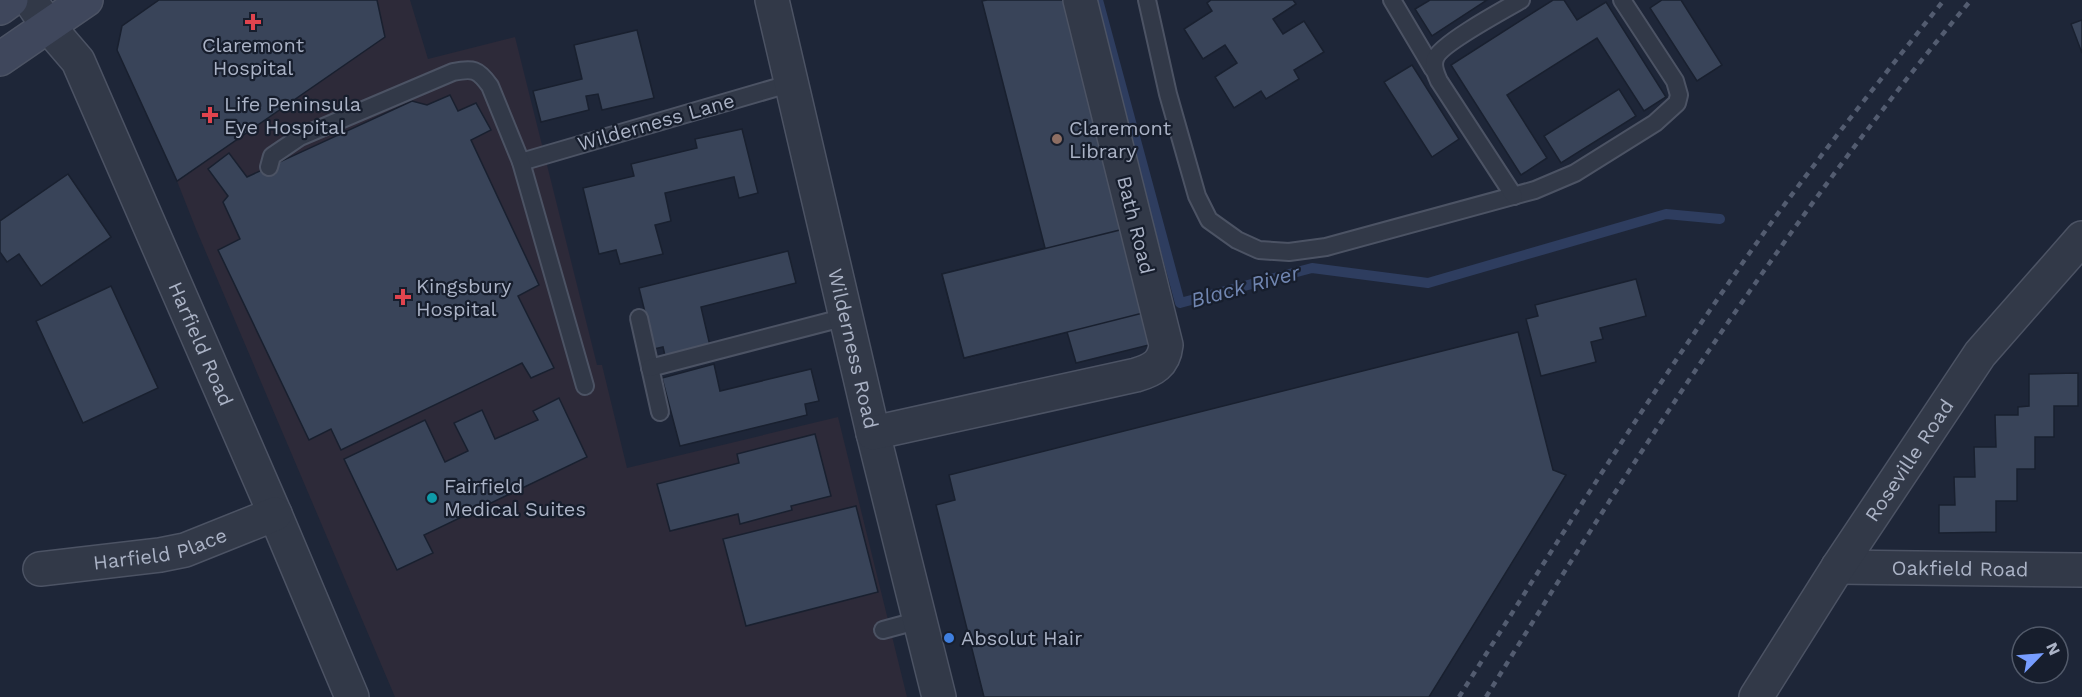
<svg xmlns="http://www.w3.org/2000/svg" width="2082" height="697" font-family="'Work Sans',sans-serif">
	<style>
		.medical { fill: #2d2a39 }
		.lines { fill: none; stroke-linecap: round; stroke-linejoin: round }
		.stream { stroke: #2e3d5f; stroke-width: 10 }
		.building { fill: #394459; stroke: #19202f; stroke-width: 1.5 }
		.lane-casing { stroke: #4c5364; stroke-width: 20 }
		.street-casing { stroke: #4c5364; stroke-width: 36 }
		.secondary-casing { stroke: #4c5364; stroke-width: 36 }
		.lane { stroke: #323948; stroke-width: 16 }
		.street { stroke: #323948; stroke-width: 33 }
		.secondary { stroke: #3f475c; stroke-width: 33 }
		.rail { stroke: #535c70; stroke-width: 4.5; stroke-dasharray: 6 6; stroke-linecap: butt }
		.health-dot { fill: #e0444e; stroke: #171e2d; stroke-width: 2 }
		.education-dot { fill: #8d6e63; stroke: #171e2d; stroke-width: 2 }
		.culture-dot { fill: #0f9aa8; stroke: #171e2d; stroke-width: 2 }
		.shop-dot { fill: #3f7fe0; stroke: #171e2d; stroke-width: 2 }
		.labels { text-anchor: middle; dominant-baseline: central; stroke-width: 4.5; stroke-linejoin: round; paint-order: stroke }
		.poi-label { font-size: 20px; fill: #abb3c6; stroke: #171e2d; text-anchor: start }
		.street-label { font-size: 20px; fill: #abb3c6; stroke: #171e2d }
		.water-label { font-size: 21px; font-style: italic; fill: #7186b1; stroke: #171e2d }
	</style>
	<rect width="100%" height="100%" fill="#1e2638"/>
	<polygon class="medical" points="159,0 410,0 428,59 515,37 597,365 602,365 627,468 838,417 907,697 395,697 196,229 177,181 117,50 122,26"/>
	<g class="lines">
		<polyline class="stream" points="1098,0 1180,303 1312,268 1428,283 1666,214 1720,219"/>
	</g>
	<g class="building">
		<polygon points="159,0 377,0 385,37 177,181 117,50 122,26"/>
		<polygon points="987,0 1066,0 1153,344 1076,363 1067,332 964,358 942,274 1045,248 982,1"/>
		<polygon points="1211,0 1293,0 1296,4 1273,19 1283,34 1304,21 1324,52 1294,70 1299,79 1266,99 1261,91 1234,108 1215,77 1237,63 1225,45 1203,59 1184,29 1212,11 1207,3"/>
		<polygon points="1430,0 1487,0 1432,36 1415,9"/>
		<polygon points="1553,0 1564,0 1577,20 1606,2 1666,97 1644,111 1597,38 1507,95 1547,158 1521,175 1451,65"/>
		<polygon points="1662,0 1681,0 1722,65 1697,81 1650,8"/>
		<polygon points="2082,20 2082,53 2071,24"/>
		<polygon points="637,30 654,98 602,110 598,94 586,96 589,110 541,122 533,91 582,79 574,45"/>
		<polygon points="1412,65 1459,139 1432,157 1384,82"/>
		<polygon points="1619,89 1636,116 1561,163 1544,136"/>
		<polygon points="450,95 458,111 476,103 491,130 471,140 539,285 518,296 554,368 531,378 522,363 341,450 331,429 309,440 218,250 240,239 223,202 228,196 208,169 229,153 247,177 412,101 427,105"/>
		<polygon points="742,129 758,193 739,198 734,177 665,193 671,221 655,225 663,254 620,264 616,250 599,254 583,188 634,176 631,164 697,148 695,139"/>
		<polygon points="68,174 111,237 41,286 19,254 7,262 0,252 0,221"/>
		<polygon points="1124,229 1147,312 964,358 942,274"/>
		<polygon points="788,251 796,283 701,307 711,350 666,360 663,347 654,349 639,288"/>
		<polygon points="1636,279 1646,316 1600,328 1603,339 1591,342 1596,362 1541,376 1526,319 1538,316 1535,305"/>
		<polygon points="111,286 158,388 83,423 36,321"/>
		<polygon points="1518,332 1553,470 1566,475 1429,697 984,697 936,505 955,500 949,475"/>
		<polygon points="714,364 720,391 811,369 819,401 805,404 807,415 680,446 662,378"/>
		<polygon points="2078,373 2078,406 2054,406 2054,437 2035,437 2035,469 2017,469 2017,501 1996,501 1996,532 1939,533 1939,505 1955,505 1954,477 1975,477 1974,447 1996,447 1995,415 2018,415 2018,407 2029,406 2029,374"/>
		<polygon points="559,398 587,457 424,535 433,553 397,570 344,459 425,420 445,462 468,451 454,423 482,410 495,439 538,420 533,411"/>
		<polygon points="815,434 831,496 791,506 792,510 740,524 738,514 670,531 657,484 739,463 737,454"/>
		<polygon points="856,506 878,592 746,626 723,539"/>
	</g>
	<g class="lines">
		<defs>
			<g id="lane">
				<polyline points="1147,0 1168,94 1197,196 1209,220 1237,240 1259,250 1289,252 1326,247 1535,190 1575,173 1655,123 1677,103 1679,95 1675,81 1622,0"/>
				<polyline points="1392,0 1433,69"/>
				<polyline points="521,162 792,83"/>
				<path d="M269,167L272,156L300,137L453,72C473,68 478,69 490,86L521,162L585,386"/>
				<path d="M1514,196L1439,81C1436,74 1432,67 1435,59C1439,45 1505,9 1521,0"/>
				<polyline points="639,318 660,412"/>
				<polyline points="650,368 846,317"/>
				<polyline points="883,630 920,620"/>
			</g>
			<g id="street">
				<path id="s1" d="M30,0L48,26L78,61L275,514L352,697"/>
				<path id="s2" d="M772,0L873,433L939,697"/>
				<path d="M873,433L1136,375C1153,370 1164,364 1166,345L1080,0"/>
				<path id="s3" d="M1838,567L2082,570"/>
				<path id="s4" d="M40,569L160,555L185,550L275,514"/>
				<path id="s5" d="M1756,697L1838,567L1980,354L2082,238"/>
			</g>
			<g id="secondary">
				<polyline points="0,8 11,0"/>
				<polyline points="0,59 86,0"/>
			</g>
		</defs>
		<use href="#lane" class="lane-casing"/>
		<use href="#street" class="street-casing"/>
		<use href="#secondary" class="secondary-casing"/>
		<use href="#lane" class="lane"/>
		<use href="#street" class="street"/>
		<use href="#secondary" class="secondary"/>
		<g class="rail">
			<path d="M1459,697C1550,553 1640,410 1737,271C1802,177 1873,89 1944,0"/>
			<path d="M1486,697C1635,457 1789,217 1971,0"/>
		</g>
	</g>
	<g class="health-dot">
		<path d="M250 13h6v6h6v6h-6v6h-6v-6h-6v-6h6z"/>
		<path d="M207 106h6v6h6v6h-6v6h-6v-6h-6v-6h6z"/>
		<path d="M400 288h6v6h6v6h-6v6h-6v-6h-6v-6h6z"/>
	</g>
	<circle class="education-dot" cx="1057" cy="139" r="6"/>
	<circle class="culture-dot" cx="432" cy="498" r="6"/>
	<circle class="shop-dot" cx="949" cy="638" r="6"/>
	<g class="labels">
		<g class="poi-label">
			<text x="253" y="45" text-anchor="middle">Claremont<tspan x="253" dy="23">Hospital</tspan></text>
			<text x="224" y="104">Life Peninsula<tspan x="224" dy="23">Eye Hospital</tspan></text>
			<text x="1069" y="128">Claremont<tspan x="1069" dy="23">Library</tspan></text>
			<text x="416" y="286">Kingsbury<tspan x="416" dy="23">Hospital</tspan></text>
			<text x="444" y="486">Fairfield<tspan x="444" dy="23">Medical Suites</tspan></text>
			<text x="961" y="638">Absolut Hair</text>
		</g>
		<g class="street-label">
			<text transform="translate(656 122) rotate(-16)">Wilderness Lane</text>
			<text transform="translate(1136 225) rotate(76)">Bath Road</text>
			<text stroke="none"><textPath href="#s1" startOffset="386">Harfield Road</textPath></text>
			<text stroke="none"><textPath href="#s2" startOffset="358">Wilderness Road</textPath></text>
			<text stroke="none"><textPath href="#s5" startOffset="282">Roseville Road</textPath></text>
			<text stroke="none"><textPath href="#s4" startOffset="122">Harfield Place</textPath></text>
			<text stroke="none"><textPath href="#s3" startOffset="122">Oakfield Road</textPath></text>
		</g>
		<g class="water-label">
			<text transform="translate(1245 286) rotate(-15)">Black River</text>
		</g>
	</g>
	<g transform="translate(2040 655) rotate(65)"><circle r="28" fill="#171e2d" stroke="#525a6a" stroke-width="1.5"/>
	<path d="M0-4.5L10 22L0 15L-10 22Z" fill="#779dff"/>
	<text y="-9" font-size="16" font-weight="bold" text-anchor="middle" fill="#abb3c6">N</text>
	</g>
</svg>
